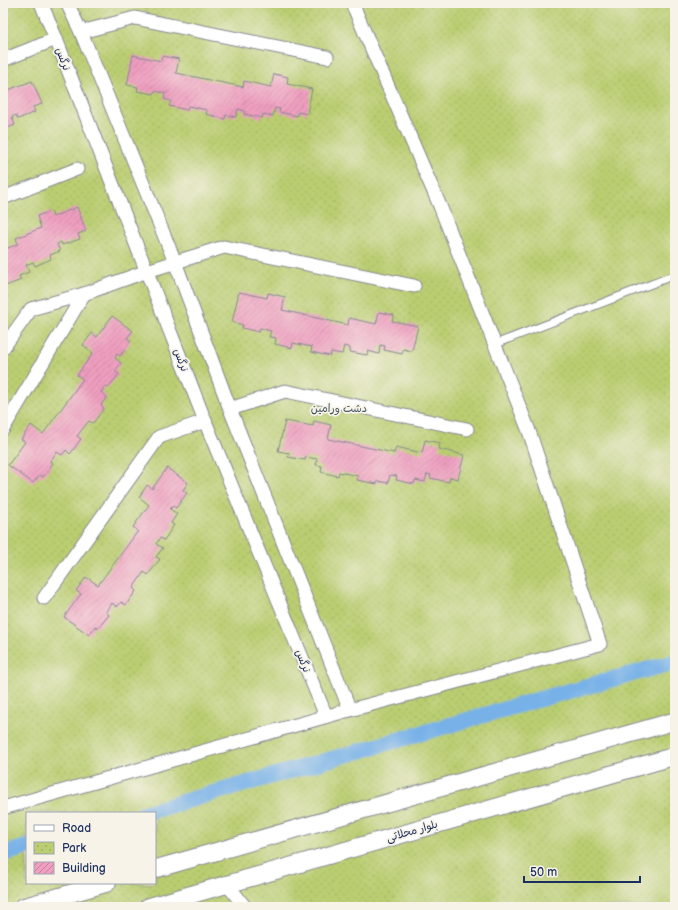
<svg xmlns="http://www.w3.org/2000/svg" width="678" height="910" font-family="'Balsamiq Sans','Playpen Sans Arabic',sans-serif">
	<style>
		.park { fill: url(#park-dots); stroke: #6a7e68; fill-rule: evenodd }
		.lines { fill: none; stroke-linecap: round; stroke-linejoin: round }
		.canal { stroke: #77b1e8; stroke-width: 16 }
		.building { fill: url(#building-hatch) }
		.service-casing { stroke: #858890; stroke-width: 9 }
		.minor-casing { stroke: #858890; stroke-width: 15 }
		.tertiary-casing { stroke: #858890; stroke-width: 19 }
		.service { stroke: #fff; stroke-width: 7 }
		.minor { stroke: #fff; stroke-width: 13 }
		.tertiary { stroke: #fff; stroke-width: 17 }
		.labels { text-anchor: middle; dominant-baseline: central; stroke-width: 3.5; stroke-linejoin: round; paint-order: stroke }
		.street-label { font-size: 11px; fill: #1b2f5e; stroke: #f7f3e8 }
		.park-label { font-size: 11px; fill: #435763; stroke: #f7f3e8 }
	</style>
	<defs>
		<pattern id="park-dots" width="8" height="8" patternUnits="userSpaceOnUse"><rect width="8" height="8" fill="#bace71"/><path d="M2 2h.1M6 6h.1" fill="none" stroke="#9fb164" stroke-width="1.8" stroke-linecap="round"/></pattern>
		<pattern id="building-hatch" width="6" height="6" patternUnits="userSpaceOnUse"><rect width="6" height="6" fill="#f09fc0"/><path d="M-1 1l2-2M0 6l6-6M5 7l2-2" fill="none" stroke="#c2829f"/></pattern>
	</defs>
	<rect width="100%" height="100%" fill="#f7f3e8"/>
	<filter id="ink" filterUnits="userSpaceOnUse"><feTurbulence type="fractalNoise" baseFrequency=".025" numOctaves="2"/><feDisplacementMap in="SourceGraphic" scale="8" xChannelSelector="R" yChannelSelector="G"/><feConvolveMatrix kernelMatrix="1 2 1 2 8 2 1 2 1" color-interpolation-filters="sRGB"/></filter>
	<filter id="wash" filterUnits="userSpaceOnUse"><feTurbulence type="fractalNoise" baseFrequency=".012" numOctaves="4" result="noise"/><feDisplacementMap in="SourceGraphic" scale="16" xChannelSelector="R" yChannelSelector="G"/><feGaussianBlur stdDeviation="0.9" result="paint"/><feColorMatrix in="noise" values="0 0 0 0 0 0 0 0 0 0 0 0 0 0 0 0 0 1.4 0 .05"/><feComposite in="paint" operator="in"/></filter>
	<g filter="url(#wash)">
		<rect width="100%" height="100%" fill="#efe0c1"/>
		<path class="park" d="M3,3H675V907H3ZM27,813H155V883H27Z"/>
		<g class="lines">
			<g class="canal">
				<polyline points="144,813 533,701 675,662"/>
				<polyline points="3,854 27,847"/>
			</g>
		</g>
		<g id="blocks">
			<g class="building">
				<polygon points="133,55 161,61 162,56 179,59 176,73 243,87 244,81 271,87 274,74 288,77 287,84 312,89 307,114 298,112 297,116 279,112 280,109 275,108 273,116 263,114 262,118 244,114 245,111 238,109 236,117 226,115 225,119 206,114 207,110 188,106 187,110 169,106 171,101 164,99 165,93 154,91 154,94 137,91 138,87 127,85"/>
				<polygon points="32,81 42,104 33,107 35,112 18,119 16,115 12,117 15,125 5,129 7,133 3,134 3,86 6,84 8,90"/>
				<polygon points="77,207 86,231 78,234 80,239 62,245 61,242 57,244 60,251 50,255 51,259 35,266 33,262 26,265 29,272 19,276 21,280 3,287 3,250 18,244 16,238 41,228 37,216 51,211 53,217"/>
				<polygon points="239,292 267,298 268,293 285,297 282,310 348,325 349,318 376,324 379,312 394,315 392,321 418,326 412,351 403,349 402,354 384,350 385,346 380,345 379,354 368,351 367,355 350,352 350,348 344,346 342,354 331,352 330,356 311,352 312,347 293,343 292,348 275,344 276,338 269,337 271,331 260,328 259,332 242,328 243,325 232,322"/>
				<polygon points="112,316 133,331 127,338 131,341 120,356 117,354 115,358 121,363 115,371 119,374 108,388 105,386 101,392 107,397 101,405 104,408 93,423 89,421 77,436 81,439 70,454 66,450 62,455 57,452 50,461 53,463 43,477 40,475 33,483 8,465 25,442 21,439 31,425 43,434 83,379 77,375 93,353 83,345 92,333 97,337"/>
				<polygon points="285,421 313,426 314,421 331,425 328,439 394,453 396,447 422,453 425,440 440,443 439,449 464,455 458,479 450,477 449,482 430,478 431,475 427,474 425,482 415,480 414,484 396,480 397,476 390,475 388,483 377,481 377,484 357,480 358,476 339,472 338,476 321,472 322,466 316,465 317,459 306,457 305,460 288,457 289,453 278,451"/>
				<polygon points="167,468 188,483 183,490 187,493 176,508 173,506 170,509 177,514 171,523 174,525 164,540 160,538 156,544 163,548 156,557 160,559 148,575 144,572 133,588 136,591 126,605 121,602 117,607 112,603 106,612 109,615 98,628 95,626 89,635 64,617 81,594 76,591 86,577 98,585 138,531 133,527 149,505 139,497 147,485 152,489"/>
				<polygon points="3,663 7,673 3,674"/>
			</g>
		</g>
	</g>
	<g filter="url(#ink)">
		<use href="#blocks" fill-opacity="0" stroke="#858890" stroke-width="1"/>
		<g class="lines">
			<defs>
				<polyline id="service" points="495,344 675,275"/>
				<g id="minor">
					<polyline points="41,3 56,39 205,421 326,716"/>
					<polyline points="67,3 81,32 175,262 230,409 350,710"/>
					<polyline points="81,32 135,18 327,57"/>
					<polyline points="3,60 56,39"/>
					<polyline points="3,198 77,169"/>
					<polyline points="3,348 31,309 84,294 147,271 224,247 414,286"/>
					<polyline points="230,409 285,391 467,429"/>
					<polyline points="3,429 84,294"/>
					<polyline points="44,598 159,437 205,421"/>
					<polyline points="3,808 342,712 600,644 529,431 440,206 352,3"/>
					<polyline points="227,884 245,907"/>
				</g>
				<g id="tertiary">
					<polyline points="155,869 675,721"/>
					<polyline points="23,907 107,883"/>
					<polyline points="148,907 675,756"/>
				</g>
			</defs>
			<use href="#service" class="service-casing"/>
			<use href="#minor" class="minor-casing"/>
			<use href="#tertiary" class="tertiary-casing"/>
			<use href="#service" class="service"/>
			<use href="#minor" class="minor"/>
			<use href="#tertiary" class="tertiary"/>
		</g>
	</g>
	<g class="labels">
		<g class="street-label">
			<text transform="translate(63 59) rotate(69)">نرگس</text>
			<text transform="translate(181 360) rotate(69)">نرگس</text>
			<text transform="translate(303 661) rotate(68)">نرگس</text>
			<text transform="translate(412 831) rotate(-16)">بلوار محلاتی</text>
		</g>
		<g class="park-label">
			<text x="339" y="408">دشت ورامین</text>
		</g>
	</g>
	<rect width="678" height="910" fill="none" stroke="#f7f3e8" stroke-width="16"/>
	<rect x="26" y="812" width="130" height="72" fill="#f7f3e8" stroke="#9fa5b1"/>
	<rect x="34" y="825" width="20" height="6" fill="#ffffff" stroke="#9fa5b1"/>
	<text x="62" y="832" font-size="12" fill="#1b2f5e">Road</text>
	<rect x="34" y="842" width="20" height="12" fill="url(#park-dots)" stroke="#9fa5b1"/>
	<text x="62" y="852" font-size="12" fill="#1b2f5e">Park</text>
	<rect x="34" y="862" width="20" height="12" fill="url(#building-hatch)" stroke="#9fa5b1"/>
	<text x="62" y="872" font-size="12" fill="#1b2f5e">Building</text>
	<path d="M524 876v6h116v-6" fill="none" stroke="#1b2f5e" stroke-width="2"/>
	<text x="530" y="876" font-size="12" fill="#1b2f5e" stroke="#f7f3e8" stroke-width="3" paint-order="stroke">50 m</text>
</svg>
